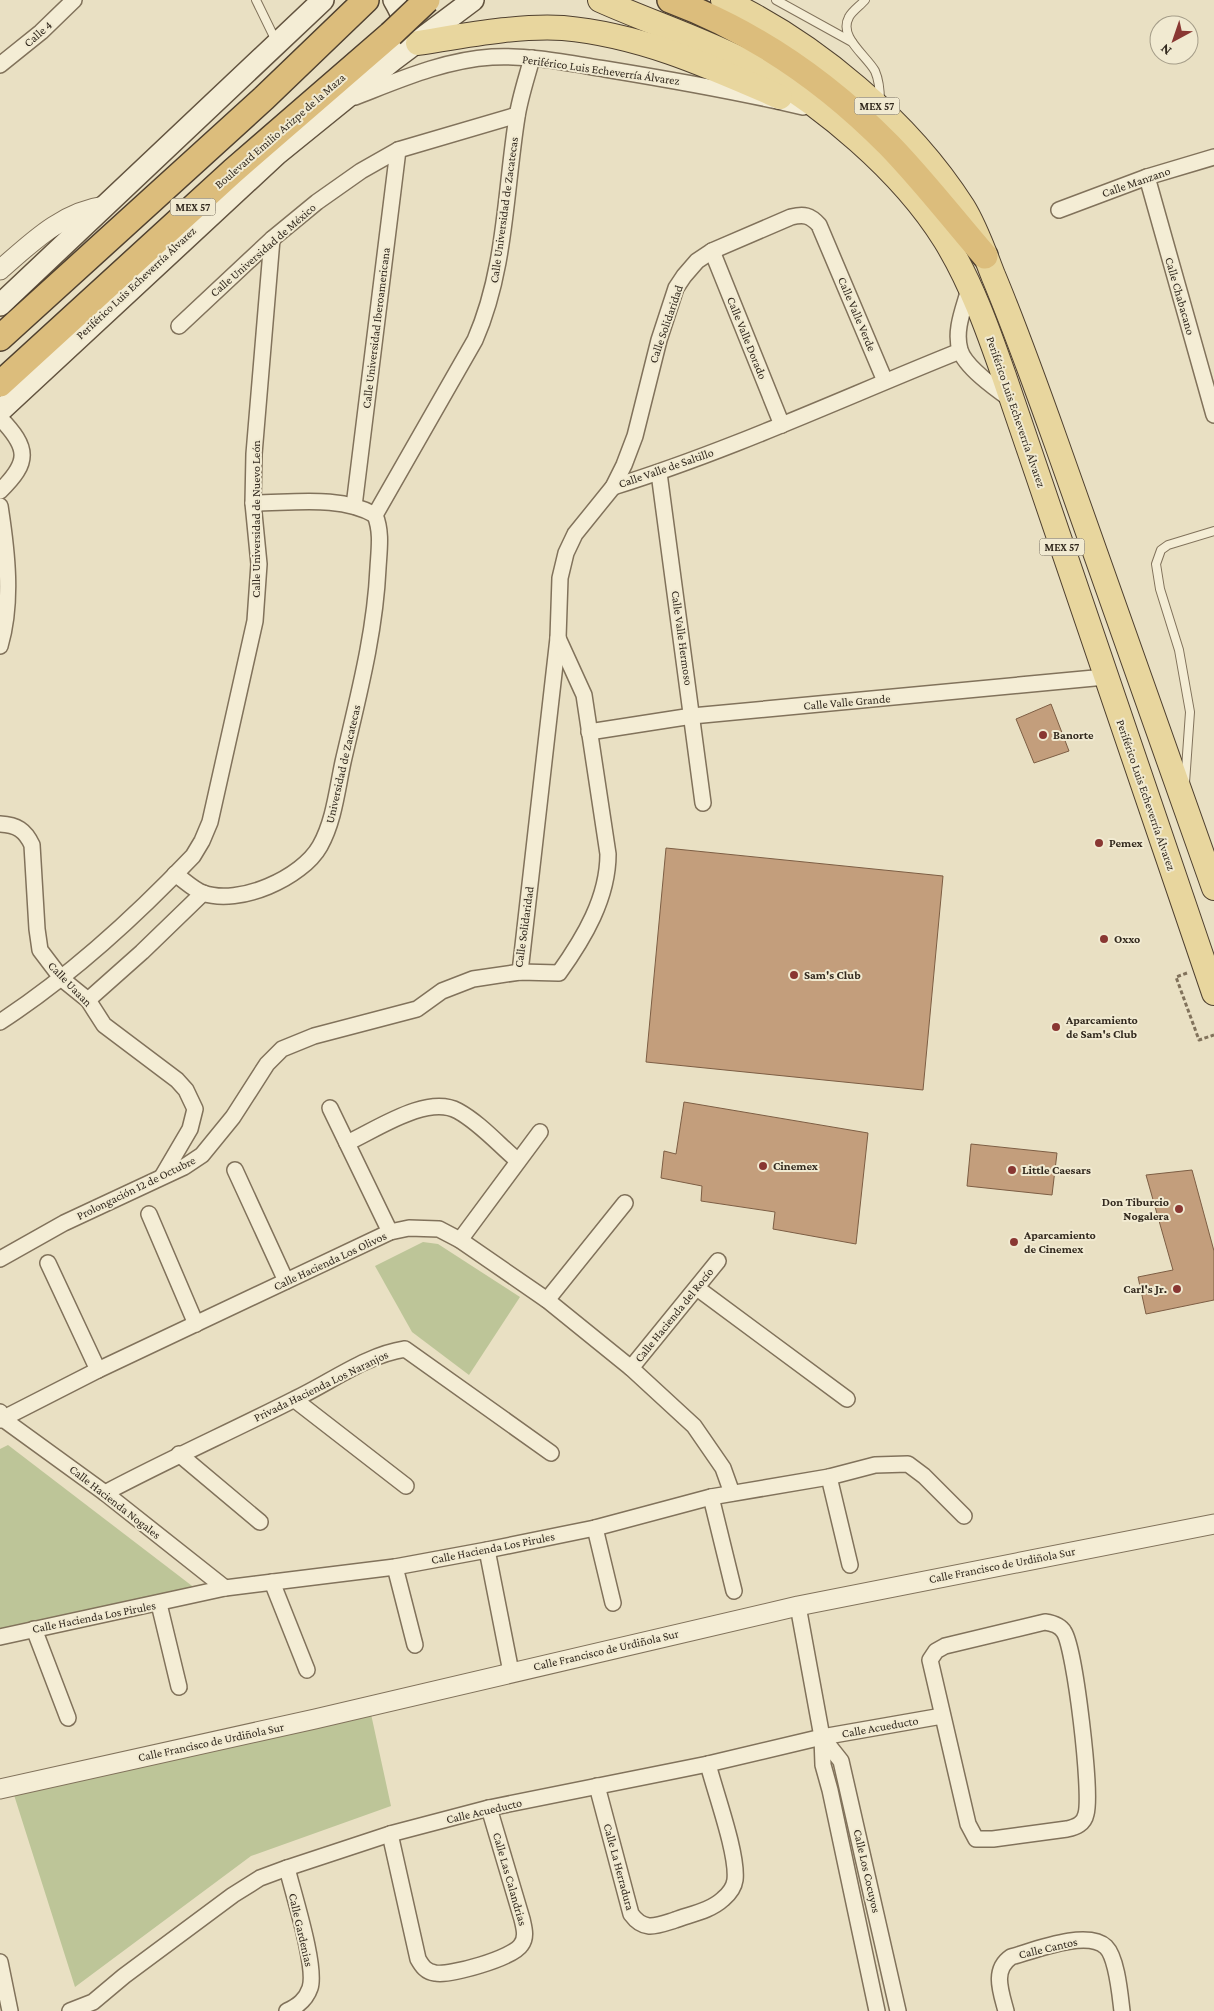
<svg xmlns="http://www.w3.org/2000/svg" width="1214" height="2011" font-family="'Crimson Pro',serif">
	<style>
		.green { fill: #bdc598 }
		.building { fill: #c39e7c; stroke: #7d5e44 }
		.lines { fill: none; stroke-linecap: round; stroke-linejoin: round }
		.service-casing { stroke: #81725b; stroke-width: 10 }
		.minor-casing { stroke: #81725b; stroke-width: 18 }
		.tertiary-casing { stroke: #81725b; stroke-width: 21 }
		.secondary-casing { stroke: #62533f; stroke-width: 24 }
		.primary-casing { stroke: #4f402f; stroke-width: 26 }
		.trunk-casing { stroke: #4f402f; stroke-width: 28 }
		.path { stroke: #81725b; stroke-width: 3; stroke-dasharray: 4 2.5; stroke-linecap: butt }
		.service { stroke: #f4edd5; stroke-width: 8 }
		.minor { stroke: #f4edd5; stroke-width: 15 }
		.tertiary { stroke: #f4edd5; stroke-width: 19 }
		.secondary { stroke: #f4edd5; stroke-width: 21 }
		.primary { stroke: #e8d69e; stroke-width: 24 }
		.trunk { stroke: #dcbd7c; stroke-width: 25 }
		.trunk-bridge-casing { stroke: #4f402f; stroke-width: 28; stroke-linecap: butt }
		.trunk-bridge { stroke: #dcbd7c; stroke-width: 25 }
		.poi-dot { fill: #893732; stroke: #f1ead1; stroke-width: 2 }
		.labels { text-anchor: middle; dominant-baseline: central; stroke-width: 4; stroke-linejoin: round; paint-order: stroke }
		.shield { fill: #f1ead1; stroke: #6b6354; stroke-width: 1 }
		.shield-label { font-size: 11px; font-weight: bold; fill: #32291e }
		.street-label { font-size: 12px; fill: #32291e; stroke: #f1ead1 }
		.poi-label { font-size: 12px; font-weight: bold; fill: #32291e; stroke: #f1ead1; text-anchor: start }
	</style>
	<rect width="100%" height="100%" fill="#e9e0c3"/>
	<g class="green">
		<polygon points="423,1242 438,1244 520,1297 469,1375 412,1332 375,1266"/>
		<polygon points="8,1445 200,1592 0,1632 0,1449"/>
		<polygon points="371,1714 391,1806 251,1856 75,1987 14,1795"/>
	</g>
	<g class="building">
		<polygon points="1051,704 1069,751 1034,763 1016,719"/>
		<polygon points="666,848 943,876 923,1090 646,1062"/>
		<polygon points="684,1102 868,1133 856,1244 773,1229 775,1212 701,1201 702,1186 661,1178 664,1151 676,1154"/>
		<polygon points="971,1144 1057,1153 1052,1195 967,1186"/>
		<polygon points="1192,1170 1214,1251 1214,1300 1146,1314 1138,1277 1173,1270 1146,1175"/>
	</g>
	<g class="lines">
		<defs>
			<g id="service">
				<polyline points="256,0 276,41"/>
				<polyline points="776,0 852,42"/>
				<path d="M865,0C861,5 852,11 849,17C838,37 866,55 875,71C879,80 880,91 880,102"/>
				<polyline points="1185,783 1190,712 1179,650 1160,589 1156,564 1161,550 1168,545 1214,531"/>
			</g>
			<g id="minor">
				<polyline points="0,65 41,32 74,0"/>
				<path d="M355,97C399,80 444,60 492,57C530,55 568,63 605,69C672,80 737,91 803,107"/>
				<polyline points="1147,177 1214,415"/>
				<polyline points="1059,210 1147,177 1214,157"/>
				<polyline points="712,251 782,425"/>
				<path d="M969,289C964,308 954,330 960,350C965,367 996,389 1010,399"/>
				<polyline points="179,326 272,239 317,202 361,171 398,150 517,115"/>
				<path d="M0,418C29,448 30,462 0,491"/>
				<polyline points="659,473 703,803"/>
				<path d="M613,487C732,450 845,397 960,351"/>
				<path d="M253,503C292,503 341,495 375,515"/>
				<path d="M0,506C7,551 13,602 0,646"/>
				<polyline points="354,506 398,150"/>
				<path d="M375,515L475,340C506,269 505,192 517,117C520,97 527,77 532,58"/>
				<polyline points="589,732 692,716 1105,677"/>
				<path d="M0,824C17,825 25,830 32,845L37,929L40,950L62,979L88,1000L104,1025L177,1080L186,1090L195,1109L190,1129L163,1175"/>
				<path d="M175,874C184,880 194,890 203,893C239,906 302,878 320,846C334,821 337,790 343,762C358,697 375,634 378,568C379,550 382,532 375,515"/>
				<path d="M520,972L558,638L560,578L566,553L575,534L613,487L624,465L635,436L659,340L676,288L684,276L697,261L712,251L791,217C804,214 810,215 819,225L885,381"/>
				<polyline points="88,1000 142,952 203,893"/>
				<path d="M0,1022C72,975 134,918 193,856L202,841L210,822L255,621L259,564L253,503L254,454L272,239"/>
				<polyline points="330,1108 390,1232"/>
				<path d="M347,1143C376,1130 427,1094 458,1111C480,1123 499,1145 518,1161"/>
				<polyline points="235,1170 286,1281"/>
				<polyline points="149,1214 196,1324"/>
				<polyline points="460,1240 540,1132"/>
				<path d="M0,1259L64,1223L184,1167L202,1155L233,1117L267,1064L282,1049L314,1036L417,1009L442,991L473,979L520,972L559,973C584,938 608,898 608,854L584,695L558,638"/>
				<polyline points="48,1263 98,1370"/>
				<polyline points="697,1288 847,1399"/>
				<polyline points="547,1300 625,1203"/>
				<polyline points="631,1368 718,1261"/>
				<polyline points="295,1400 406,1486"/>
				<polyline points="0,1412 3,1419 105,1493 225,1588"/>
				<polyline points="0,1420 98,1370 390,1232 409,1228 439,1229 460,1240 547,1300 631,1368 694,1426 723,1468 732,1493"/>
				<polyline points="179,1454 260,1522"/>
				<polyline points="829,1477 850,1565"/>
				<path d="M105,1493C167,1460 232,1431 295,1399C331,1382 366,1355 405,1349L551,1453"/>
				<polyline points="711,1497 734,1591"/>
				<polyline points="595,1528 613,1603"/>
				<polyline points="487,1550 511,1672"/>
				<polyline points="395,1567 415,1645"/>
				<polyline points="272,1582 307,1670"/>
				<polyline points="159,1604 179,1687"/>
				<polyline points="798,1606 822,1737 823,1765 830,1790 877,2011"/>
				<path d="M1045,1622C1052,1623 1060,1625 1064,1632C1075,1649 1092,1793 1086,1814C1084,1824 1076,1827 1067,1829L993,1839H976L968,1824L930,1660L936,1651L945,1646Z"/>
				<polyline points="34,1629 68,1718"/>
				<polyline points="0,1637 225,1588 395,1567 487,1550 595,1528 711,1497 829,1477 875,1465 908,1464 924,1476 964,1516"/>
				<polyline points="822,1737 841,1761 898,2011"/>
				<path d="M597,1786L631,1914C644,1932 656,1926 675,1920C691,1914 710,1911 723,1899C729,1894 734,1887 735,1880C738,1854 715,1792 708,1764"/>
				<path d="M390,1834L418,1959C422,1966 426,1972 435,1973C450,1976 513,1958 521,1945C527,1937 524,1928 522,1919L489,1808"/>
				<polyline points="0,1962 10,2011"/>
				<polyline points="70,2011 93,2002 124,1976 233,1895 260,1878 287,1868 390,1834 489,1808 708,1764 822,1737 942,1716"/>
				<path d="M287,2011C298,2006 306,2000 310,1988C317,1967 293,1893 287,1868"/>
				<path d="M1006,2011C1001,1992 992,1970 1011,1957C1033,1951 1087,1929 1106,1947C1117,1958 1120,1995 1122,2011"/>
			</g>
			<g id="tertiary">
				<path d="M0,270C32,242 62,212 105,206"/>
				<polyline points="0,1789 315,1719 798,1606 1214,1524"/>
			</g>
			<g id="secondary">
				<path d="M394,0C401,12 407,23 402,37"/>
				<polyline points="0,305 323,0"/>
				<polyline points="0,411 277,154 393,60 473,0"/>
			</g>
			<g id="primary">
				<path d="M600,0C649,22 702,39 750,64C821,102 903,172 945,240C971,282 988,330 1004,376L1214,993"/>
				<path d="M723,0C815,43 909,122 963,207C976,228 984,252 993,275C1016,330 1036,386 1056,442C1109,591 1161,740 1214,888"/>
				<path d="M418,43C463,36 518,25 563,28C641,35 709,66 780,97"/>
			</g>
			<g id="trunk">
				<path d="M670,0C753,31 826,81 889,145C923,180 953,219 985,256"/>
				<polyline points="0,338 264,98 366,0"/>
				<polyline points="0,384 233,171 391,34"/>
			</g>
		</defs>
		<use href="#service" class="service-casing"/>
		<use href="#minor" class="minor-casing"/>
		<use href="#tertiary" class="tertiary-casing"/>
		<use href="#secondary" class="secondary-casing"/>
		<use href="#primary" class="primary-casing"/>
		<use href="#trunk" class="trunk-casing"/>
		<polyline class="path" points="1187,973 1176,977 1199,1040 1214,1035"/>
		<use href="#service" class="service"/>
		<use href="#minor" class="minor"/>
		<use href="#tertiary" class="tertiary"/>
		<use href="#secondary" class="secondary"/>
		<use href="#primary" class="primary"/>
		<use href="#trunk" class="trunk"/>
		<defs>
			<polyline id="trunk-bridge" points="391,34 427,0"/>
		</defs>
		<use href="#trunk-bridge" class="trunk-bridge-casing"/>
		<use href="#trunk-bridge" class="trunk-bridge"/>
	</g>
	<g class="poi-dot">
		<circle cx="1043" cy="735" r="5"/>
		<circle cx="1099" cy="843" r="5"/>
		<circle cx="1104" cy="939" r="5"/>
		<circle cx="794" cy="975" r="5"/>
		<circle cx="1056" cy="1027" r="5"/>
		<circle cx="763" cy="1166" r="5"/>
		<circle cx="1012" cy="1170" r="5"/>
		<circle cx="1179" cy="1209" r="5"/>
		<circle cx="1014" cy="1242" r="5"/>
		<circle cx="1177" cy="1289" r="5"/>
	</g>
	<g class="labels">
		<g class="shield">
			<rect x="854.5" y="97.5" width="45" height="17" rx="4"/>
			<rect x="170.5" y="198.5" width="45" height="17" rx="4"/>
			<rect x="1039.5" y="538.5" width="45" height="17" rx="4"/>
		</g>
		<g class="shield-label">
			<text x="877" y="106">MEX 57</text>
			<text x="193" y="207">MEX 57</text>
			<text x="1062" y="547">MEX 57</text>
		</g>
		<g class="street-label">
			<text transform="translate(38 34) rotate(-41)">Calle 4</text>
			<text transform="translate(601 70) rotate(8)">Periférico Luis Echeverría Álvarez</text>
			<text transform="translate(280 131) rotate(-41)">Boulevard Emilio Arizpe de la Maza</text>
			<text transform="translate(1136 182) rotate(-19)">Calle Manzano</text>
			<text transform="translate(504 210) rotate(-82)">Calle Universidad de Zacatecas</text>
			<text transform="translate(263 250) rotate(-41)">Calle Universidad de México</text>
			<text transform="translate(136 283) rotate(-43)">Periférico Luis Echeverría Álvarez</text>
			<text transform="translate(1180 296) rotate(74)">Calle Chabacano</text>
			<text transform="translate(857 314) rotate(67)">Calle Valle Verde</text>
			<text transform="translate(666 324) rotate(-71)">Calle Solidaridad</text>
			<text transform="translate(376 328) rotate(-83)">Calle Universidad Iberoamericana</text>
			<text transform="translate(747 338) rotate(68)">Calle Valle Dorado</text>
			<text transform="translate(1016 412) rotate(71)">Periférico Luis Echeverría Álvarez</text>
			<text transform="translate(666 468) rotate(-19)">Calle Valle de Saltillo</text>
			<text transform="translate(256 519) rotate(-90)">Calle Universidad de Nuevo León</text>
			<text transform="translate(682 638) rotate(82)">Calle Valle Hermoso</text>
			<text transform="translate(847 702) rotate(-5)">Calle Valle Grande</text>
			<text transform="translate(343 764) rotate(-77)">Universidad de Zacatecas</text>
			<text transform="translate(1146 795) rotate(71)">Periférico Luis Echeverría Álvarez</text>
			<text transform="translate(524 927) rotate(-82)">Calle Solidaridad</text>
			<text transform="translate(70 984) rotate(46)">Calle Uaaan</text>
			<text transform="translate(136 1188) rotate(-26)">Prolongación 12 de Octubre</text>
			<text transform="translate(330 1261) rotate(-25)">Calle Hacienda Los Olivos</text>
			<text transform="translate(674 1315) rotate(-51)">Calle Hacienda del Rocío</text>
			<text transform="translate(321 1386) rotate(-26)">Privada Hacienda Los Naranjos</text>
			<text transform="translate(115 1502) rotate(38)">Calle Hacienda Nogales</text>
			<text transform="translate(493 1548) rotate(-11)">Calle Hacienda Los Pirules</text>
			<text transform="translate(1002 1565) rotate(-11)">Calle Francisco de Urdiñola Sur</text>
			<text transform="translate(94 1617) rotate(-11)">Calle Hacienda Los Pirules</text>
			<text transform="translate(606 1650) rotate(-13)">Calle Francisco de Urdiñola Sur</text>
			<text transform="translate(880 1727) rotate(-10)">Calle Acueducto</text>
			<text transform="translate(211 1742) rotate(-12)">Calle Francisco de Urdiñola Sur</text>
			<text transform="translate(484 1811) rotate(-13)">Calle Acueducto</text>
			<text transform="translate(619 1867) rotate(75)">Calle La Herradura</text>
			<text transform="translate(867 1871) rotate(77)">Calle Los Cocuyos</text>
			<text transform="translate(510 1879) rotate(74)">Calle Las Calandrias</text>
			<text transform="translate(301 1930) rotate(77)">Calle Gardenias</text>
			<text transform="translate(1048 1948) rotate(-13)">Calle Cantos</text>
		</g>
		<g class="poi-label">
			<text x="1053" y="735">Banorte</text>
			<text x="1109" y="843">Pemex</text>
			<text x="1114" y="939">Oxxo</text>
			<text x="804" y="975">Sam's Club</text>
			<text x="1066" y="1020">Aparcamiento<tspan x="1066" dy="14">de Sam's Club</tspan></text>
			<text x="773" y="1166">Cinemex</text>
			<text x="1022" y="1170">Little Caesars</text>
			<text x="1169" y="1202" text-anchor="end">Don Tiburcio<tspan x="1169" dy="14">Nogalera</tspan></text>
			<text x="1024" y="1235">Aparcamiento<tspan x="1024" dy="14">de Cinemex</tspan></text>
			<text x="1167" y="1289" text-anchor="end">Carl's Jr.</text>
		</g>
	</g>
	<g transform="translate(1174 40) rotate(220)"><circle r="24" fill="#f1ead1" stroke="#a59d89"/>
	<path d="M0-4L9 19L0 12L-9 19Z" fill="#893732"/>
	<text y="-8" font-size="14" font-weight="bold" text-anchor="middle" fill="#32291e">N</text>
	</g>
</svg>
